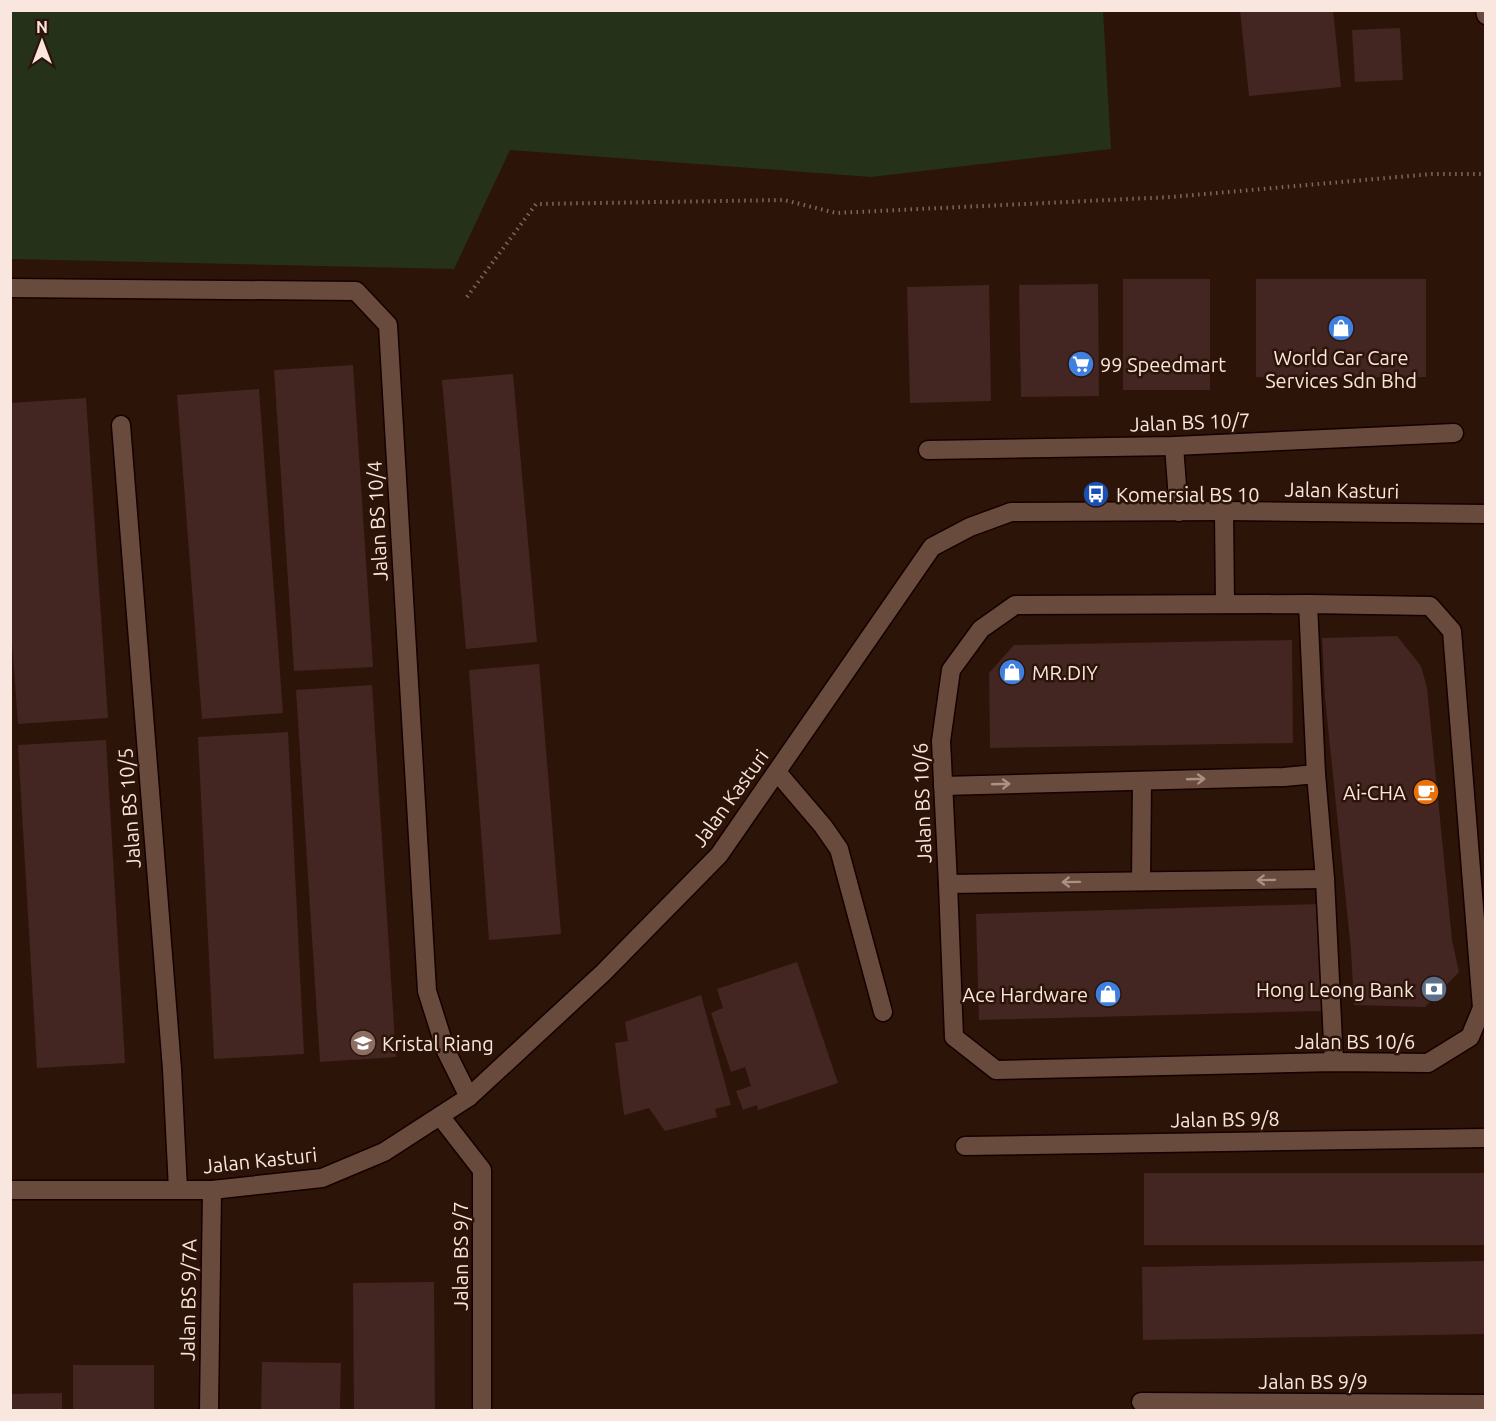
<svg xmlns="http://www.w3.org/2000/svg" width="1496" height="1421" font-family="Ubuntu,sans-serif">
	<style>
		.green { fill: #253119 }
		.building { fill: #432522 }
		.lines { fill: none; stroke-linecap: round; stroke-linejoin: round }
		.minor-casing { stroke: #140100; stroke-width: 21 }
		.path { stroke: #7e675d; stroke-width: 4; stroke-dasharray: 1.5 4.5; stroke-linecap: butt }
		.minor { stroke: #694b3e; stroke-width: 18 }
		.oneway { stroke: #aa9186 }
		.labels { text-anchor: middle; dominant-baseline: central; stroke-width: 5; stroke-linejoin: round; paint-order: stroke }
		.poi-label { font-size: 20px; fill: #f9e6de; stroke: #2d1408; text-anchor: start }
		.street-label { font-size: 20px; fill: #f9e6de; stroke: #2d1408 }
	</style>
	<rect width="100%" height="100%" fill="#2d1408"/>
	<polygon class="green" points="11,10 1103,11 1111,149 871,177 510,150 454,269 11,259"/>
	<g class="building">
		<polygon points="1240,10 1333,10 1341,87 1249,96"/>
		<polygon points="1400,28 1403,80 1355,82 1352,30"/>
		<rect x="1123" y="279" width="87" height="111"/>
		<rect x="1256" y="279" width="170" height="98"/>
		<polygon points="1098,284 1099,396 1021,397 1019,285"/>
		<polygon points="989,285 991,401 910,403 907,287"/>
		<polygon points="353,365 373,667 294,671 274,370"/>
		<polygon points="513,374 537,642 466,649 442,380"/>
		<polygon points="259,389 283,713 202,719 177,395"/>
		<polygon points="86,398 108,718 18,724 10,615 10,403"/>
		<polygon points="1397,636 1421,666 1427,688 1452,940 1459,972 1425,1007 1354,1005 1351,950 1325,698 1322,638"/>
		<polygon points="1292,640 1293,743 990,748 989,673 1014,645"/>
		<polygon points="539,664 561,934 489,940 469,670"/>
		<polygon points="372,685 396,1057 320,1062 296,690"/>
		<polygon points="288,732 304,1054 214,1059 198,737"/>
		<polygon points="106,740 125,1063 37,1068 18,745"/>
		<polygon points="1319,904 1322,1011 979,1020 976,914"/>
		<polygon points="797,962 838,1083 758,1110 757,1105 743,1110 736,1091 751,1086 745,1067 731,1072 711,1013 723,1008 717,989"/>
		<polygon points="701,995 731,1105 715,1109 717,1117 665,1131 649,1108 624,1115 615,1043 628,1041 625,1022"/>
		<rect x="1144" y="1173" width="341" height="72"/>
		<polygon points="1485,1261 1485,1334 1143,1340 1142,1267"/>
		<polygon points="434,1282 435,1410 354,1410 353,1283"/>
		<polygon points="262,1362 341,1363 340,1410 261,1410"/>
		<rect x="73" y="1365" width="81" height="45"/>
		<polygon points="62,1393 62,1410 10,1410 10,1394"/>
	</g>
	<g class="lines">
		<defs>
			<g id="minor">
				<polyline points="1485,10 1486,15"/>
				<polyline points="10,288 356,291 388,325 427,991 446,1051 469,1097"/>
				<polyline points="121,425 172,1069 178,1189"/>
				<polyline points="1174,446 1179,512"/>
				<polyline points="928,450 1174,446 1454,433"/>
				<polyline points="1224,511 1225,604"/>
				<polygon points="1308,604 1430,606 1452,631 1482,1008 1470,1037 1428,1063 1334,1062 996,1070 954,1037 948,884 941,741 951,670 981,629 1015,605"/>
				<polyline points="1308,604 1316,774 1325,879 1334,1062"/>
				<polyline points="777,772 823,826 839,849 883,1012"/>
				<polyline points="943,786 1284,777 1316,774"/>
				<polyline points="1141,881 1142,781"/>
				<polyline points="948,884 1325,879"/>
				<polyline points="440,1116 482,1170 482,1410"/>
				<polyline points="965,1146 1486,1138"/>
				<polyline points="10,1190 212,1190 322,1178 384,1152 469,1097 603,973 719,855 932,547 970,527 1011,512 1224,511 1486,514"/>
				<polyline points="1141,1402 1486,1404"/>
				<polyline points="209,1410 212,1190"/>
			</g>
		</defs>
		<use href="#minor" class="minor-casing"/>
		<polyline class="path" points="467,297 536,204 784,200 836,213 1171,197 1432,174 1486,174"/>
		<use href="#minor" class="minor"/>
	</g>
	<defs><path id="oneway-shaft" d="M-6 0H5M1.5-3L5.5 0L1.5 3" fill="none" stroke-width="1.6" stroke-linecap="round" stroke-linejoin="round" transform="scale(1.5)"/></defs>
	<g class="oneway">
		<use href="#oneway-shaft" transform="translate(1196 779) rotate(-2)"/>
		<use href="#oneway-shaft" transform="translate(1001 784) rotate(-2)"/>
		<use href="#oneway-shaft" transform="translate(1266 880) rotate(179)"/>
		<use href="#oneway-shaft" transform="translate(1071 882) rotate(179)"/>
	</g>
	<defs>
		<symbol id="shop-disc" viewBox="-11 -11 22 22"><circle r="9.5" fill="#3f7fe0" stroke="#2d1408"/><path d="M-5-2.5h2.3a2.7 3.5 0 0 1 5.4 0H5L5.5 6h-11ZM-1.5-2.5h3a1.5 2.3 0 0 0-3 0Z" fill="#fff"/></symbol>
		<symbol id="supermarket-disc" viewBox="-11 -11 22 22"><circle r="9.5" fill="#3f7fe0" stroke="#2d1408"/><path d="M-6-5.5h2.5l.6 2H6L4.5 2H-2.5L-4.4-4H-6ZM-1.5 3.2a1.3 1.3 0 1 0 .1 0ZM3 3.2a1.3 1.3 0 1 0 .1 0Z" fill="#fff"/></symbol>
		<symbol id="bus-disc" viewBox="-11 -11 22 22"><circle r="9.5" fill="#1a4fb4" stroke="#2d1408"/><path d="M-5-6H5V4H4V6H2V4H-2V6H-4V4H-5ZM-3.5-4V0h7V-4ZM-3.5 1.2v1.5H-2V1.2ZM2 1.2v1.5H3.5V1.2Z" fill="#fff"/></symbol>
		<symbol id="cafe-disc" viewBox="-11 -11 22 22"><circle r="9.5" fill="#e8710a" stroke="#2d1408"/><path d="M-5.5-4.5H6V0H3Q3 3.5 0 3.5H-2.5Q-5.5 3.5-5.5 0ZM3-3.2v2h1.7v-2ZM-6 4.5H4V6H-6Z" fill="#fff"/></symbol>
		<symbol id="bank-disc" viewBox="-11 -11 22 22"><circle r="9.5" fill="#5c6f8a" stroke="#2d1408"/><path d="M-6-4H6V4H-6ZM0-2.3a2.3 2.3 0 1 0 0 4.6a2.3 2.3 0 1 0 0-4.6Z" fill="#fff"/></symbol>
		<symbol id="school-disc" viewBox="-11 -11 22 22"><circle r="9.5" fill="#8d6e63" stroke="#2d1408"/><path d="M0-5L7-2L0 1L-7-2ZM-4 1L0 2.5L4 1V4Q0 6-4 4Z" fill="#fff"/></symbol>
	</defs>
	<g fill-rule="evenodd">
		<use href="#shop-disc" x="1326" y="313" width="30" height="30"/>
		<use href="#supermarket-disc" x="1066" y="349" width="30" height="30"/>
		<use href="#bus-disc" x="1081" y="479" width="30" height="30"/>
		<use href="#shop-disc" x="997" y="657" width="30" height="30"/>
		<use href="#cafe-disc" x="1411" y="777" width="30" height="30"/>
		<use href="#bank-disc" x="1419" y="974" width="30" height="30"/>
		<use href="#shop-disc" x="1093" y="979" width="30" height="30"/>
		<use href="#school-disc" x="348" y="1028" width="30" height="30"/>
	</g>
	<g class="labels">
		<g class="poi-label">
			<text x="1341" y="357" text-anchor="middle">World Car Care<tspan x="1341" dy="23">Services Sdn Bhd</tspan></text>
			<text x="1100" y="364">99 Speedmart</text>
			<text x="1116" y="494">Komersial BS 10</text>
			<text x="1032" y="672">MR.DIY</text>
			<text x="1406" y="792" text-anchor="end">Ai-CHA</text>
			<text x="1414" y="989" text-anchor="end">Hong Leong Bank</text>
			<text x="1088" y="994" text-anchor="end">Ace Hardware</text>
			<text x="382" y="1043">Kristal Riang</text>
		</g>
		<g class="street-label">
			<text transform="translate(1190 422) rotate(-2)">Jalan BS 10/7</text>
			<text transform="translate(1342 490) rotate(1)">Jalan Kasturi</text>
			<text transform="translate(377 521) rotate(-93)">Jalan BS 10/4</text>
			<text transform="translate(730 798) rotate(-54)">Jalan Kasturi</text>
			<text transform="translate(922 803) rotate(-92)">Jalan BS 10/6</text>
			<text transform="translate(129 808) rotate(-94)">Jalan BS 10/5</text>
			<text x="1355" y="1041">Jalan BS 10/6</text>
			<text transform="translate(1225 1119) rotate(-1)">Jalan BS 9/8</text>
			<text transform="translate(260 1160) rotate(-6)">Jalan Kasturi</text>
			<text transform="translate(460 1256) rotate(-90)">Jalan BS 9/7</text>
			<text transform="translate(188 1300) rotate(-89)">Jalan BS 9/7A</text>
			<text x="1313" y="1381">Jalan BS 9/9</text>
		</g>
	</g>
	<rect width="1496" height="1421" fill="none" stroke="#f9e6de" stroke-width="24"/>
	<g transform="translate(42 42)" stroke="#2d1408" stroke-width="4.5" paint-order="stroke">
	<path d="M0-4.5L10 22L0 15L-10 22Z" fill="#f9e6de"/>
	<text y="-9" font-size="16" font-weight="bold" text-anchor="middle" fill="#f9e6de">N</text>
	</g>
</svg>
